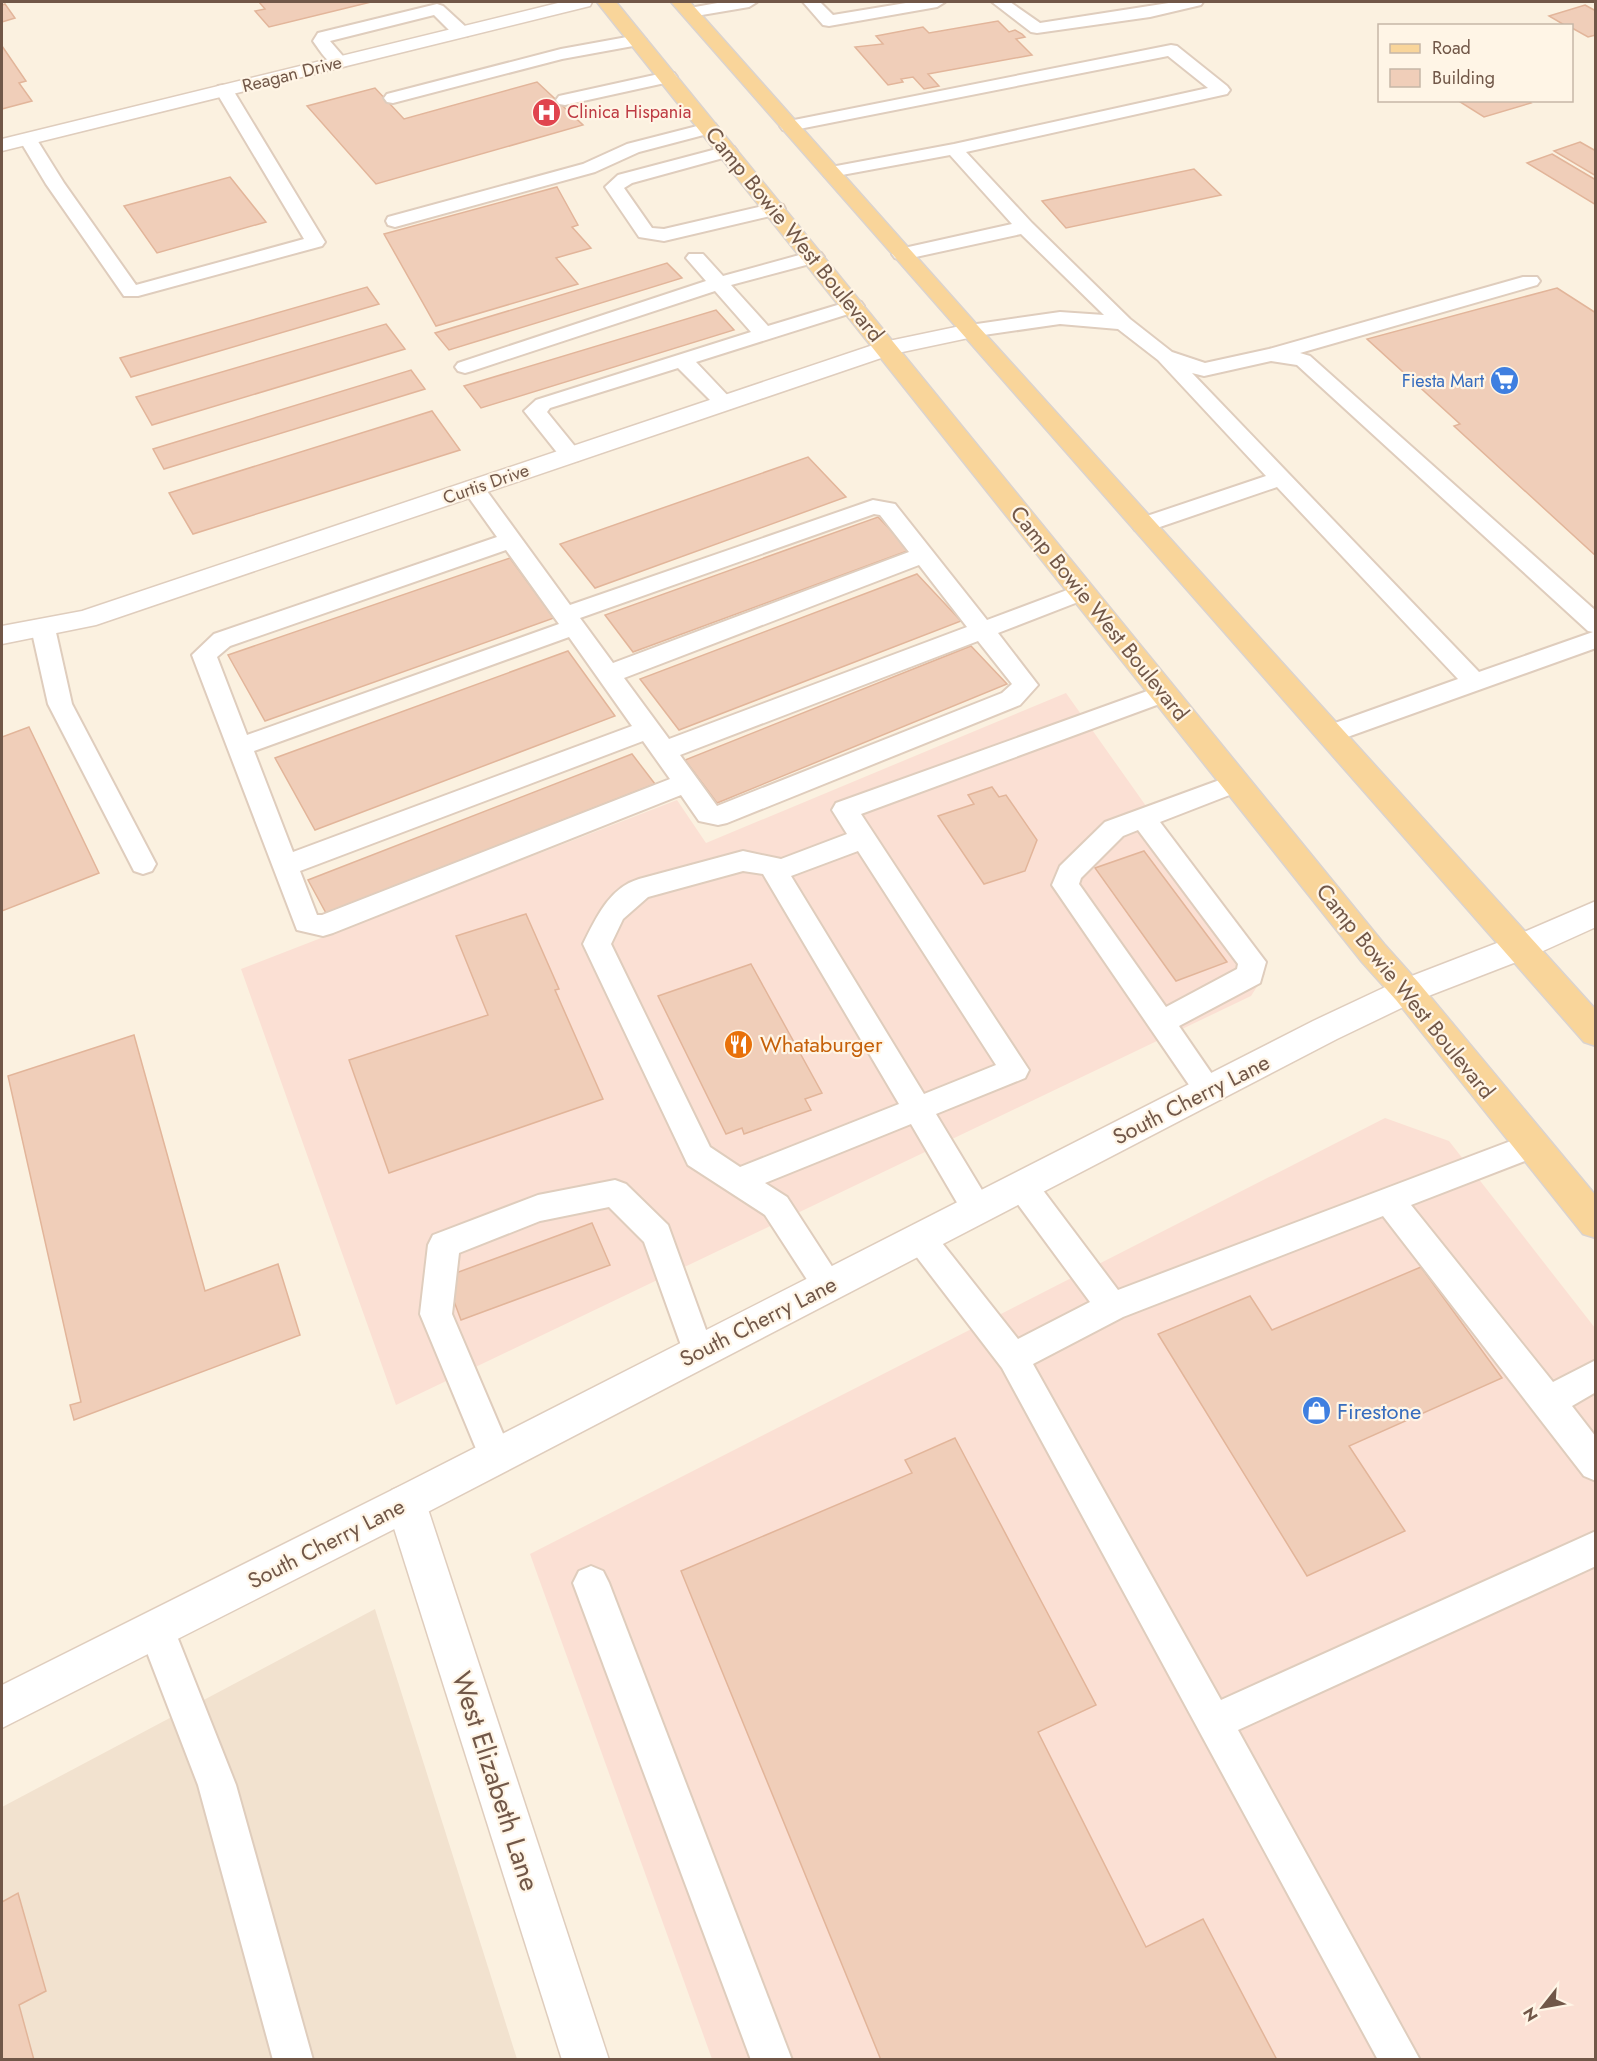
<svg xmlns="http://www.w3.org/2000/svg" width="1597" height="2061" font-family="Jost,sans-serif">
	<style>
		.residential { fill: #f2e2cf }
		.commercial { fill: #fbe0d4 }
		.building { fill: #f0ceb9; stroke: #e2b59a; stroke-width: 1.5 }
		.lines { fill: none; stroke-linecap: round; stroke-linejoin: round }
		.service-casing { stroke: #dfcdbd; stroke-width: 4 }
		.minor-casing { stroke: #dfcdbd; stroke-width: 3 }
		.tertiary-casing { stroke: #dfcdbd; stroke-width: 3 }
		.primary-casing { stroke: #dad3cf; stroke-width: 3 }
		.service { fill: #fff; fill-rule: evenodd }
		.minor { fill: #fff; fill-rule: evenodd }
		.tertiary { fill: #fff; fill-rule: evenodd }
		.primary { fill: #f9d59a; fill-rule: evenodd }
		.labels { text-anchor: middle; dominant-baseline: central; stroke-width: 4.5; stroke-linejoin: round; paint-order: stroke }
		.far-street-label { font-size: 18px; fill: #715748; stroke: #fff5e6 }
		.far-health-label { font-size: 18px; fill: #be3a42; stroke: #fff5e6; text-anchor: start }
		.far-shop-label { font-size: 18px; fill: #366cbe; stroke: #fff5e6; text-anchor: end }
		.street-label { font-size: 22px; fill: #715748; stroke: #fff5e6 }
		.food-label { font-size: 22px; fill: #c56008; stroke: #fff5e6; text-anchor: start }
		.shop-label { font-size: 22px; fill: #366cbe; stroke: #fff5e6; text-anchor: start }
		.near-street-label { font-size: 27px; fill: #715748; stroke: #fff5e6 }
	</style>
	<rect width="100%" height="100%" fill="#fbf1e0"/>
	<polygon class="residential" points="375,1609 517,2059 2,2060 2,1807"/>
	<g class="commercial">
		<polygon points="1066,693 1265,974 1251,996 396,1405 241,969 677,800 706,843"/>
		<polygon points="1385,1118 1449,1141 1595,1328 1595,2059 712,2059 530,1554"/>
	</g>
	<g class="building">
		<polygon points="259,2 371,2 269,27 255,11 265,9"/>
		<polygon points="5,4 15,18 2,22 2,5"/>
		<polygon points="1585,5 1596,11 1596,35 1588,37 1572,28 1572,26 1566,26 1549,16"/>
		<polygon points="998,21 1009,32 1015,30 1022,34 1025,37 1016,39 1032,55 928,74 939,86 924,89 913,77 901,79 903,82 888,85 855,47 883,44 876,36 923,27 929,33"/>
		<polygon points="2,46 26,81 19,83 32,101 2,109"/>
		<polygon points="537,82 583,125 376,184 307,106 375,88 404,119"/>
		<polygon points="1457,100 1527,100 1531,103 1484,117"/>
		<polygon points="1580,142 1596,151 1596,176 1554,151"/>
		<polygon points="1552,154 1596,180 1596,205 1527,163"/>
		<polygon points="1194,169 1221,195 1066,228 1042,201"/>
		<polygon points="230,177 266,222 157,253 124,206"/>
		<polygon points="557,187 578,225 572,227 591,248 556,258 578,284 436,326 384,234"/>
		<polygon points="667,263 682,278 449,350 435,333"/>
		<polygon points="367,287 379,304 131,377 120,358"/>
		<polygon points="1557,288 1596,313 1596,556 1454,426 1460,424 1367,339"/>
		<polygon points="716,310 734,330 481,408 464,386"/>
		<polygon points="386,324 405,349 152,425 136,397"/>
		<polygon points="411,370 425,389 164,469 153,449"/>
		<polygon points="432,411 460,450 193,534 169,493"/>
		<polygon points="808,457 846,497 595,588 560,544"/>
		<polygon points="878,517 910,550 633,652 605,615"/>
		<polygon points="510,558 554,618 265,721 228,655"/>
		<polygon points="917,574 961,621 679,730 640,679"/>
		<polygon points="971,646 1007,684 717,803 685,760"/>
		<polygon points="568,651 615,716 315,830 275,758"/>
		<polygon points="29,727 99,873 2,911 2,737"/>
		<polygon points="632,754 655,784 326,913 308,880"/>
		<polygon points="992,787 999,797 1006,795 1037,840 1025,871 984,884 938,816 974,804 968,795"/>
		<polygon points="1144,851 1227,962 1176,981 1095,868"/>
		<polygon points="526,914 559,989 555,990 603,1099 389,1173 349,1060 488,1015 456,936"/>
		<polygon points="751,964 822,1093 805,1099 811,1110 744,1134 742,1128 726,1134 658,996"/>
		<polygon points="134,1035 205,1291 278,1264 300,1335 74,1420 70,1405 81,1402 8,1076"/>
		<polygon points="592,1223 610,1265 461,1320 445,1277"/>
		<polygon points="1421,1267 1502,1378 1349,1446 1405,1531 1307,1576 1158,1334 1250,1296 1272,1330"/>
		<polygon points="955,1438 1096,1705 1038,1732 1146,1947 1203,1919 1277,2060 881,2060 681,1571 912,1473 905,1460"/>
		<polygon points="18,1893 46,1991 19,2005 34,2060 2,2060 2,1902"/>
	</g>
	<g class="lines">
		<defs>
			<g id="service">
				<polygon points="723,2 757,2 749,7 690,17 682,12 684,9"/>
				<polygon points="803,2 820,2 833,15 912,2 945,2 937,7 829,26 823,25"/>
				<polygon points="992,2 1010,2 1040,23 1175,2 1203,2 1201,5 1150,17 1037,33 1031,32"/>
				<path d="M437,4L443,6L467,28L469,32L467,36H455L434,15L330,41L348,62L345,66C330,69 321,52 313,41L318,33Z"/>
				<polygon points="638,35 646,40 644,44 562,59 393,103 387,102 384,98 387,94 561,49"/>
				<path d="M1171,45L1177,46L1227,86L1230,90L1227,94L966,152L1032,223L1130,319L1172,352L1205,363L1269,349L1523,277H1537L1540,281L1537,285L1300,353L1310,356L1596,611V648L1339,740L1330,743L1321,740L1318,734L1321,728L1458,679L1277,487L1151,530L1143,532L1135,530L1132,525L1135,520L1266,476L1158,360L1118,329L1060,324L970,337L963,335L960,331L963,327L970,325L1060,312L1104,315L1021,234L902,260L895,258L892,254L895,250L1012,224L950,155L831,177L825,176L822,172L825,168L831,167L954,144L1208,88L1168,56L789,131L783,130L780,126L783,122L789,121ZM1271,361L1297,365L1588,631L1593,632L1479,672L1192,373L1204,376Z"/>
				<polygon points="668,72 674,73 677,77 674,81 565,105 559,104 556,100 559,96"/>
				<polygon points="224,85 230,86 233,90 325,242 322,246 138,296 124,296 46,184 19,139 22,135 34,135 64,183 136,285 304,239 215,90 218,86"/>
				<polygon points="709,123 715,124 718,128 715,132 639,152 595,172 395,227 388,225 386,221 388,217 583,164 627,144"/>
				<polygon points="728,146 734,147 737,151 734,155 632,183 624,188 652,228 664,229 776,203 783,205 785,209 783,213 664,241 639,237 605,187 618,175"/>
				<polygon points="814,251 821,253 824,257 821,261 731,285 768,326 854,300 861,302 864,306 861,310 696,362 731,399 735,403 731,407 724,409 717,407 678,368 550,408 547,412 582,455 579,460 571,462 563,460 524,411 536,400 751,332 715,291 472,371 465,373 458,371 455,367 458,363 706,281 686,258 689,254 703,254 723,276"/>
				<path d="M473,481L481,483L570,605L873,500L895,504L987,620L1083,584L1091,587L1095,592L1091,597L998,633L1038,685L1020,705L727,823L718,825L699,821L681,795L333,933L323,936L297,930L192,655L214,634L497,537L462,488L465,483ZM874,514L880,515L909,552L613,663L580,618ZM506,550L559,624L247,735L217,657L230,646ZM919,565L967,627L669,739L624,678ZM569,637L632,726L293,852L254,751ZM978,641L1012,684L1002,693L717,806L680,755ZM643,741L670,779L322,915H317L300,871Z"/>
				<polygon points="43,620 51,622 55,628 72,704 156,864 152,871 143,874 134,871 48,704 31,628 35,622"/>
				<path d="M1164,685L1173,687L1176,693L1173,699L861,814L1029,1070L1025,1078L936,1114L988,1200L992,1209L988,1218L977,1222L966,1218L911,1124L765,1183L787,1197L844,1285L839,1295L828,1299L817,1295L765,1215L688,1165L583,944C596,918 609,888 639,879L743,851L781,859L847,834L832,810L836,803ZM858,851L996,1065L924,1094L791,876ZM743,871L763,874L899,1104L740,1167L710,1147L611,944L623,919L648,897Z"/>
				<path d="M1236,774L1245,777L1249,783L1245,789L1160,822L1266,962L1260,983L1179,1026L1223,1090L1218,1098L1208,1102L1198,1098L1052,885L1060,866L1105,822ZM1138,830L1238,964L1237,969L1166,1007L1079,884L1081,878L1123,836Z"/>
				<polygon points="1532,1133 1543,1136 1547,1145 1543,1154 1411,1205 1553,1382 1596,1360 1596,1392 1572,1406 1596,1437 1596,1481 1584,1476 1383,1216 1123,1317 1033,1364 1221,1700 1596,1531 1596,1566 1238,1730 1420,2060 1378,2060 1002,1368 909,1247 905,1238 909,1229 920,1225 931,1229 1018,1339 1090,1302 1011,1195 1007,1186 1011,1177 1022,1173 1033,1177 1118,1290"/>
				<polygon points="615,1180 626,1184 668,1225 714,1352 709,1362 698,1367 687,1362 644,1242 609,1207 540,1221 459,1253 452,1314 513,1457 508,1468 496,1473 484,1468 420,1314 428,1245 433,1235 538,1195"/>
				<polygon points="591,1566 603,1571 609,1583 792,2060 751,2060 573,1583 579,1571"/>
				<polygon points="156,1611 169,1616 236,1785 313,2060 273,2060 198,1785 138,1629 143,1616"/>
			</g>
			<g id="minor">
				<polygon points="562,2 592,2 590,6 2,151 2,139"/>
				<polygon points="970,324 978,326 982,331 978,336 893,354 96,625 2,644 2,626 82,611 879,343"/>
				<polygon points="406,1484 420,1490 426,1503 609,2060 562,2060 386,1503 392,1490"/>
			</g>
			<polygon id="tertiary" points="1596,901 1596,927 1532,956 1418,1000 1337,1039 420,1516 2,1728 2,1685 392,1490 1313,1021 1396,982 1510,938"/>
			<g id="primary">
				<polygon points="597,2 616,2 1384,944 1418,982 1596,1196 1596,1238 1583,1234 1396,1000 1362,962"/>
				<polygon points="671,2 690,2 978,326 1596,1010 1596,1046 1584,1042"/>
			</g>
		</defs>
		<use href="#service" class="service-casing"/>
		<use href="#minor" class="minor-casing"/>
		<use href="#tertiary" class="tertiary-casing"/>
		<use href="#primary" class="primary-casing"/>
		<use href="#service" class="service"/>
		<use href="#minor" class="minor"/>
		<use href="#tertiary" class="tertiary"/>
		<use href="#primary" class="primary"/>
	</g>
	<defs>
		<symbol id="hospital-disc" viewBox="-11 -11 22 22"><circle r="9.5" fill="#e0444e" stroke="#fff5e6"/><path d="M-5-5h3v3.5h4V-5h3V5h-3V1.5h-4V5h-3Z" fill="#fff"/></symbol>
		<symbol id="supermarket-disc" viewBox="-11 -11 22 22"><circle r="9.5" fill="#3f7fe0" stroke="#fff5e6"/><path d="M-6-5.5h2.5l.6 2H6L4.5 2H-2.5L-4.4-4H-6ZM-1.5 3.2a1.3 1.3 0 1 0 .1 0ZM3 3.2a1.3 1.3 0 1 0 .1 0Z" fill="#fff"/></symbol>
		<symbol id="restaurant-disc" viewBox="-11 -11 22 22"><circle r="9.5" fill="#e8710a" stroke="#fff5e6"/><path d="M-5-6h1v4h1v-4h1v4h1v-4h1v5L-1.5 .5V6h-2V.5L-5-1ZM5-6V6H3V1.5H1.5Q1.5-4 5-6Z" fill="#fff"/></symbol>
		<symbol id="shop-disc" viewBox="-11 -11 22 22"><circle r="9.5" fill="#3f7fe0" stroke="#fff5e6"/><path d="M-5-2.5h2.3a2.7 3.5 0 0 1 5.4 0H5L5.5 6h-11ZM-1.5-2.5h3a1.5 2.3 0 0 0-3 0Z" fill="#fff"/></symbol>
	</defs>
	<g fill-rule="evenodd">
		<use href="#hospital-disc" x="530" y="96" width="33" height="33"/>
		<use href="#supermarket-disc" x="1488" y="364" width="33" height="33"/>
		<use href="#restaurant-disc" x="722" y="1028" width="33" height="33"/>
		<use href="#shop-disc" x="1300" y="1394" width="33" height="33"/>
	</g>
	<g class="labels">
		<g class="far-street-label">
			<text transform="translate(292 74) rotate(-14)">Reagan Drive</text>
			<text transform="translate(486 484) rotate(-19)">Curtis Drive</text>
		</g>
		<g class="far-health-label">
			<text x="567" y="112">Clinica Hispania</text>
		</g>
		<g class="far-shop-label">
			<text x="1484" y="381">Fiesta Mart</text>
		</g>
		<g class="street-label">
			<text transform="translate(795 234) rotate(51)">Camp Bowie West Boulevard</text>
			<text transform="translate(1100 613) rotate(51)">Camp Bowie West Boulevard</text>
			<text transform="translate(1406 991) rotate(51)">Camp Bowie West Boulevard</text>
			<text transform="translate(1191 1099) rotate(-27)">South Cherry Lane</text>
			<text transform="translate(758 1321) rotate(-27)">South Cherry Lane</text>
			<text transform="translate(326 1543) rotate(-27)">South Cherry Lane</text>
		</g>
		<g class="food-label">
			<text x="760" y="1044">Whataburger</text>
		</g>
		<g class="shop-label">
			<text x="1337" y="1411">Firestone</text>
		</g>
		<g class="near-street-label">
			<text transform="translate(496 1781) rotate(72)">West Elizabeth Lane</text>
		</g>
	</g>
	<rect width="1597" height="2061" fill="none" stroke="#715748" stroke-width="6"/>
	<rect x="1378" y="24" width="195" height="78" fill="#fff5e6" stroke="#c6b6a7" stroke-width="1.5"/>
	<rect x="1390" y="44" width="30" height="9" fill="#f9d59a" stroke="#c6b6a7" stroke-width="1.5"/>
	<text x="1432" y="54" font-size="18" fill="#715748">Road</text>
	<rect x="1390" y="69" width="30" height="18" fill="#f0ceb9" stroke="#c6b6a7" stroke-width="1.5"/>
	<text x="1432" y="84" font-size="18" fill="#715748">Building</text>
	<g transform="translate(1543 2007) rotate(239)" stroke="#fff5e6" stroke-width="4.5" paint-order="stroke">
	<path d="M0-4.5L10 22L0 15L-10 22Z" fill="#715748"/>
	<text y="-9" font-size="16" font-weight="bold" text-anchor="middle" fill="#715748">N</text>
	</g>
</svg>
